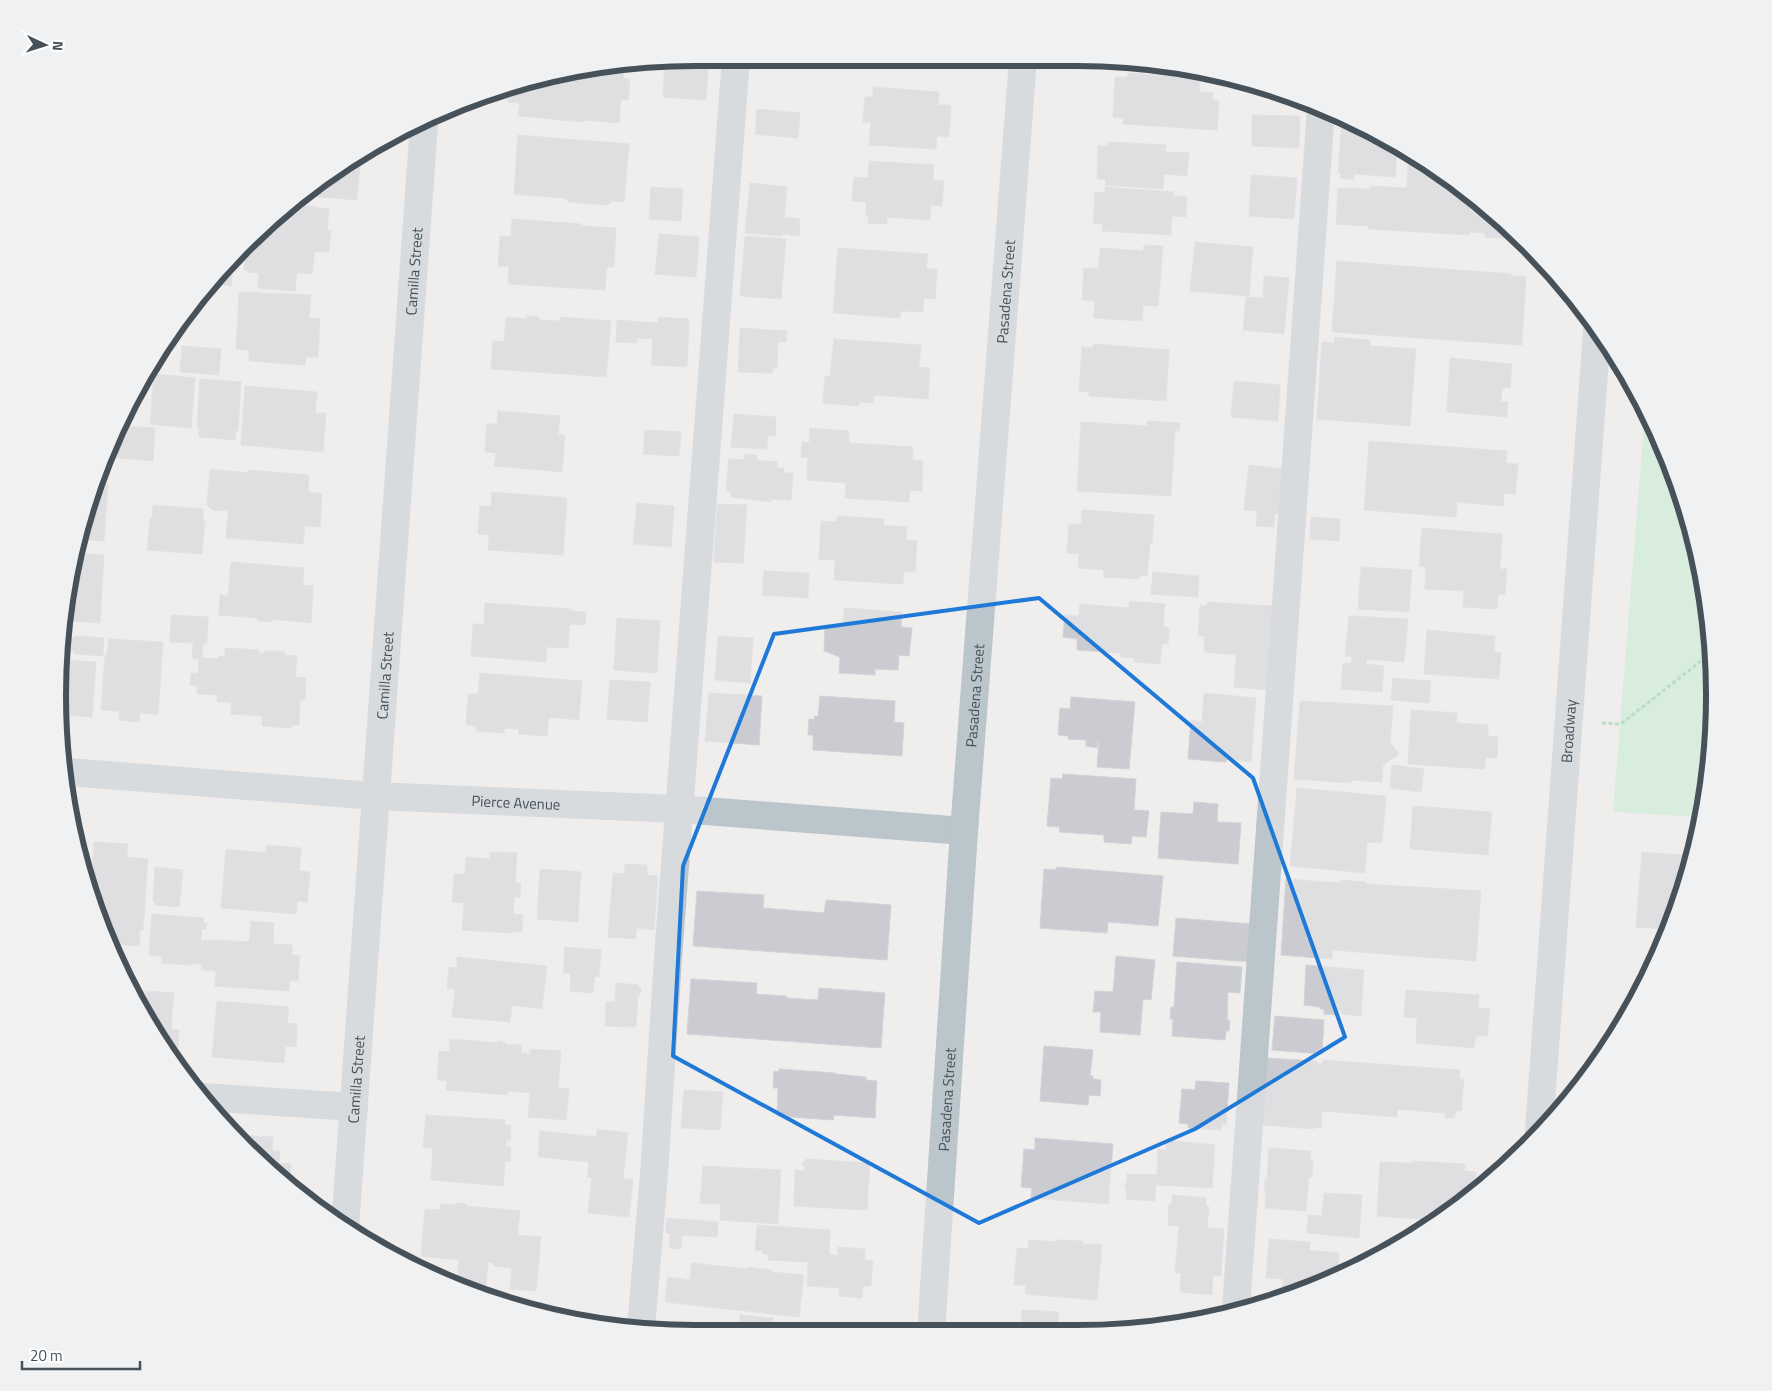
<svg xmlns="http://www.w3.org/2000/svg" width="1772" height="1391" font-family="'Titillium Web',sans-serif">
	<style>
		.green { fill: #bcedcc }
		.building { fill: #caccd2; stroke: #d1d3d8 }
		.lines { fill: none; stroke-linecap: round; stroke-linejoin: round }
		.path { stroke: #75c99b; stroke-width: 3; stroke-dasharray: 4 2.5; stroke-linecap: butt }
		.minor { stroke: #bbc5cc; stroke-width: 28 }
		.marked { fill: none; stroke: #1e79d8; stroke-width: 4; stroke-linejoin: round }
		.labels { text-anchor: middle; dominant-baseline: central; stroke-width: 4; stroke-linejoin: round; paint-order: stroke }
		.street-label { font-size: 15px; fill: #46515a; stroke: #fff }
		.rim { fill: none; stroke: #46515a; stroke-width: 6 }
	</style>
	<rect width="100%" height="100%" fill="#f0eded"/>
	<polygon class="green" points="1645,411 1681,490 1709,612 1713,737 1700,817 1613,812"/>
	<g class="building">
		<polygon points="696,58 709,58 706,100 663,97 665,61"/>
		<polygon points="868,58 942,58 941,66 868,62"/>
		<polygon points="622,67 624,67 623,78 630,79 628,100 621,100 619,123 583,120 583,122 518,116 520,103 508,102 509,88 530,79"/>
		<polygon points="1128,73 1200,78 1199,92 1213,93 1212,100 1219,101 1217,130 1123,124 1124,118 1113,117 1115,77 1127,77"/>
		<polygon points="873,87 939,92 938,105 951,105 949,137 937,136 936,149 869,145 871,122 863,122 865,97 873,97"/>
		<polygon points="757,109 800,113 798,138 755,134"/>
		<polygon points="1252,115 1300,116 1299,148 1252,146"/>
		<polygon points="1345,120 1398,144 1395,177 1354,174 1353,180 1340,178 1341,173 1338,173 1342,122 1345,123"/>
		<polygon points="518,135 629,144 624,202 612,201 608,205 569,202 564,198 514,194"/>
		<polygon points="1108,142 1166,145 1165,152 1189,153 1187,176 1164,174 1163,189 1105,185 1106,179 1097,179 1098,146 1107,146"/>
		<polygon points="1409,152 1465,190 1518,239 1485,237 1485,233 1470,232 1470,235 1368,229 1368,226 1336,224 1338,188 1370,189 1371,186 1407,188"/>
		<polygon points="361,155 357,200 307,196"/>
		<polygon points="869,161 934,165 933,180 944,181 942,206 931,205 930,220 887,217 887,224 868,223 868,215 866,215 866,202 852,201 854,177 868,178"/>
		<polygon points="1251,175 1297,178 1294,219 1249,216"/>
		<polygon points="750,183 787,187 784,217 800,219 799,236 782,234 782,236 745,233"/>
		<polygon points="651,187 683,189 681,221 649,219"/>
		<polygon points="1105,187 1174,192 1173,196 1187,197 1186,217 1172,216 1171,235 1102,231 1103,224 1093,223 1095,192 1105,193"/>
		<polygon points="296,204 329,209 327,230 331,230 329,252 315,251 312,274 297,273 295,291 258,288 259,273 248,272 248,270 244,270 246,243"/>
		<polygon points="512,219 581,224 583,226 616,228 614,267 607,267 605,290 508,284 509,266 498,266 500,236 511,236"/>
		<polygon points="659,234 699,237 696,277 655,274"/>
		<polygon points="745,236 786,239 781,299 740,296"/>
		<polygon points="1195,242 1253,247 1249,296 1190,291"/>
		<polygon points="1144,245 1163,246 1158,306 1143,305 1142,321 1094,318 1095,301 1082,300 1084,268 1098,269 1100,248 1143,251"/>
		<polygon points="838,248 928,254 926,269 937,269 935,299 924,298 923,312 901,311 900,318 833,313"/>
		<polygon points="233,259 231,286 214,284"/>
		<polygon points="1337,261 1511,274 1511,276 1526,277 1522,345 1332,332"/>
		<polygon points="1264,276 1289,278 1284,334 1243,330 1246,297 1263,298"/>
		<polygon points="239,292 311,295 309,318 320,319 318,357 306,357 305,365 249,361 249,350 236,349"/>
		<polygon points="527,316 539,317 539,320 560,321 560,317 611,321 606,377 491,369 493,341 504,342 506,317 527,319"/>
		<polygon points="659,317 689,319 687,367 651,365 653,339 637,338 637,343 616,342 617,320 658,323"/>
		<polygon points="740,328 787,331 786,342 778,342 777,368 773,368 772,373 738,372"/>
		<polygon points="1335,337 1370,340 1370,346 1416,349 1410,426 1317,419 1322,342 1334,343"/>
		<polygon points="834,339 921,345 919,367 930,368 928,399 874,395 873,403 859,402 859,406 823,403 825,376 830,377"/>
		<polygon points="1093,344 1169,350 1166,401 1089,396 1089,392 1079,391 1082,347 1093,348"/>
		<polygon points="182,346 221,349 219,375 180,372"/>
		<polygon points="1450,358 1512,364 1510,388 1502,388 1501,402 1508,402 1507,417 1447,412"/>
		<polygon points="154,374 195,378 191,428 150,424"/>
		<polygon points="200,379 241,382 238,431 236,431 235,440 199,437 199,428 197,428"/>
		<polygon points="1234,381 1280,385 1278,421 1231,417"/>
		<polygon points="245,386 317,392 315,413 326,413 323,452 241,445"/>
		<polygon points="498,411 560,416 558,434 565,435 562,472 494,466 496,453 485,452 487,424 497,424"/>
		<polygon points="734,414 776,417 775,436 768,435 767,449 731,447"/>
		<polygon points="1147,421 1180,423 1179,431 1175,431 1171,496 1077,491 1081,422 1147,426"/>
		<polygon points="122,426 155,428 153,461 117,458 119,435"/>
		<polygon points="810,428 849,431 849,443 913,447 912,460 923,461 922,491 910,490 909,502 845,498 846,483 807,480 808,458 801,457 802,442 809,443"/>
		<polygon points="645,430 681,432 679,456 643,454"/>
		<polygon points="1369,441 1507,451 1506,463 1518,464 1515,494 1504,493 1503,506 1457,502 1456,517 1364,510"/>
		<polygon points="744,454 757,455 756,460 777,462 777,468 784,468 784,473 793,473 791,500 771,499 771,502 731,497 731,491 726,491 729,459 744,460"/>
		<polygon points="1249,465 1285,469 1280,514 1275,513 1274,527 1256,526 1257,511 1244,510"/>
		<polygon points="210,469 249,473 249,470 309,475 308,492 322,494 320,527 305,526 303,544 226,538 228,511 213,510 207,505"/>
		<polygon points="99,483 108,484 104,541 78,539 79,531"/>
		<polygon points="492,492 567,498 563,555 488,550 489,535 478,534 480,506 491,507"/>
		<polygon points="637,503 674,506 671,547 633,544"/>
		<polygon points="717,504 747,505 743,563 714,562"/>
		<polygon points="153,505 203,509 203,521 205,521 202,554 147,550 150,518 152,518"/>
		<polygon points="1082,510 1154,515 1152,543 1150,543 1147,576 1140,575 1139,579 1103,577 1104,570 1078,568 1079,554 1067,553 1069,524 1081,525"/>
		<polygon points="837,516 884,519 883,525 907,527 906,540 917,541 915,572 904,571 903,584 834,580 835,560 819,559 821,521 837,522"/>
		<polygon points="1311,517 1340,519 1339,541 1310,539"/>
		<polygon points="1422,528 1502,534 1500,569 1507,569 1505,594 1498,594 1497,609 1463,607 1464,591 1425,589 1426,567 1419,566"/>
		<polygon points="76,553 104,555 100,623 67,621"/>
		<polygon points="231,562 304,568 303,585 313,586 311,623 271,619 271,622 257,621 257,618 219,615 220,595 228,596"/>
		<polygon points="1361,567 1412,570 1409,612 1358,609"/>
		<polygon points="764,571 809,573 808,598 762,595"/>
		<polygon points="1153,572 1199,576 1198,597 1151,594"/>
		<polygon points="1129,601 1165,604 1163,627 1169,628 1168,644 1162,643 1160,664 1134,662 1134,658 1120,657 1121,653 1077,650 1077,639 1063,637 1065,615 1079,616 1080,604 1129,608"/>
		<polygon points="1207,602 1272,606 1269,690 1234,687 1236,655 1204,652 1205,636 1198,636 1200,605 1207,606"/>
		<polygon points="485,603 571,609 571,611 586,612 585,625 570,624 568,648 547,647 546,662 471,656 473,624 484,624"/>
		<polygon points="844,608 902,612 901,627 912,628 909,656 899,655 898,670 875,669 875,675 839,673 840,657 824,651 825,625 843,626"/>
		<polygon points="171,615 208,617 207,644 203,644 202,658 218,659 219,656 225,656 225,648 259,650 259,653 265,654 264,651 285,651 284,655 297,656 295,677 306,678 305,700 300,700 299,725 292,725 292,728 262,726 263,716 231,714 231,702 217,702 217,695 197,694 198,686 190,685 191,673 198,674 199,659 192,658 193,643 170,642"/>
		<polygon points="1349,616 1408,619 1404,662 1367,659 1366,664 1384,666 1382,692 1341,689 1343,663 1351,663 1352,657 1345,656"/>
		<polygon points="617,618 660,621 657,673 614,670"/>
		<polygon points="1427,630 1495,636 1494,652 1501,653 1499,679 1424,674"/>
		<polygon points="75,636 104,638 103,656 74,654 74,651 70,651 71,638 75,638"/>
		<polygon points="718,636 753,638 750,683 715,680"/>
		<polygon points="109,639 163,642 158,715 140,713 139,722 119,720 119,711 101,710 105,655 107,655"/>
		<polygon points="65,642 66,642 65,660 96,662 92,717 60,715 58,696"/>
		<polygon points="480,673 582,681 579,720 549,717 547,736 518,734 519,729 505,728 504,733 476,731 476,726 466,725 468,694 478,694"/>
		<polygon points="1393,678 1431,681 1429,703 1391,700"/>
		<polygon points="610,680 650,682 647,722 607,719"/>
		<polygon points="709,693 762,696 759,745 705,741"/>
		<polygon points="1204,693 1256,698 1251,762 1226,759 1226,762 1188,759 1191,720 1202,722"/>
		<polygon points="820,696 895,701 894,722 904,723 902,756 813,750 813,735 808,735 809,719 814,720 814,716 818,717"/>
		<polygon points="1071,697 1135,702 1129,769 1097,767 1099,741 1098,741 1097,748 1086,746 1086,740 1068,739 1068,736 1058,735 1060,708 1070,709"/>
		<polygon points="1300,701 1393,706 1390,742 1399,754 1383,765 1382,782 1351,780 1351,783 1294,779"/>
		<polygon points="1411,710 1457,713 1456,723 1488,725 1488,736 1498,737 1497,758 1486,757 1485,769 1408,764"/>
		<polygon points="1392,765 1424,769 1421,792 1390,788"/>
		<polygon points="1063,774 1136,779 1134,810 1149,811 1146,837 1132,836 1131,844 1104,842 1104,835 1059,832 1060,827 1047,826 1051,778 1062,779"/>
		<polygon points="1297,788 1386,796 1382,843 1367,842 1365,873 1290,866"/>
		<polygon points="1194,802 1218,804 1217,822 1241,823 1238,864 1158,858 1161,812 1193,814"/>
		<polygon points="1413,806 1492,812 1488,855 1410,849"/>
		<polygon points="94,842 128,844 127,857 148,859 143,930 140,930 139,946 114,944 91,889"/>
		<polygon points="266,845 301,848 299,871 310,872 307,902 297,901 296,914 221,908 226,849 266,853"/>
		<polygon points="490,852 517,853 515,883 521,883 520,897 514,897 513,914 523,915 522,932 512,932 511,933 462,930 464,903 452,902 454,874 465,874 466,857 490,859"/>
		<polygon points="1642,852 1694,856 1667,929 1636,927"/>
		<polygon points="625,864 647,865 647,875 658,876 654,930 636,928 636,939 608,937 613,873 624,874"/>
		<polygon points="155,867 183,870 179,907 155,905 155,902 153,902"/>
		<polygon points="1056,867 1163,876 1158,926 1108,922 1107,933 1040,928 1044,869 1056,870"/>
		<polygon points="540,869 581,872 578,922 537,919"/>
		<polygon points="1286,879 1340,883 1340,880 1366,882 1366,884 1481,891 1476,961 1332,950 1332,959 1281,955"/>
		<polygon points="697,891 764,895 763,908 824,913 826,900 891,905 887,960 693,946"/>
		<polygon points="152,914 204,918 203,923 207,923 206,929 202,929 201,942 203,942 203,940 216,940 249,942 251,921 274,923 273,944 292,945 292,955 300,956 298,981 290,980 289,991 215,986 216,971 201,970 202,964 191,963 191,965 162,963 162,956 149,955"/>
		<polygon points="1176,918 1252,924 1249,962 1173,956"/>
		<polygon points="565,947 601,950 599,977 595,976 593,993 570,991 571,973 563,973"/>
		<polygon points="1116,956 1155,960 1151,1000 1143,999 1140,1035 1100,1032 1101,1012 1093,1012 1095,991 1113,992"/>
		<polygon points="457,957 547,966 542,1009 512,1005 510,1022 452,1017 455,989 447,989 449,967 457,968"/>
		<polygon points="1177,962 1242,967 1240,993 1228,992 1227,1020 1230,1020 1229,1031 1226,1031 1225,1040 1172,1036 1173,1019 1170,1019 1171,1007 1174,1007"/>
		<polygon points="1306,965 1364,970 1361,1016 1341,1014 1341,1010 1339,1010 1338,1015 1324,1014 1324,1009 1320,1009 1320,1007 1304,1005"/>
		<polygon points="691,979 757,983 756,994 786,996 786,998 818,1000 819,988 885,993 881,1048 687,1034"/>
		<polygon points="616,983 638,985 638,987 641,988 640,995 638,995 636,1027 605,1026 606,1002 615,1002"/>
		<polygon points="1638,984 1645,984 1637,996"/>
		<polygon points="1406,990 1479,995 1478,1008 1490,1009 1487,1036 1476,1036 1474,1048 1416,1043 1417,1018 1404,1017"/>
		<polygon points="146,991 174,993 171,1029 179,1030 177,1062 144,1016"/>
		<polygon points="217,1001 289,1007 287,1023 297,1024 296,1047 286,1046 284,1063 212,1057"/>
		<polygon points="1275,1016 1324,1020 1322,1054 1272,1050"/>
		<polygon points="450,1039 498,1043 498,1041 505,1042 505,1044 521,1045 521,1053 530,1054 530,1049 561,1051 558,1088 569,1089 566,1120 528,1117 530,1093 508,1091 508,1095 446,1090 447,1081 437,1080 439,1051 449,1052"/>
		<polygon points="1044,1046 1093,1050 1090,1076 1093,1076 1093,1079 1101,1080 1100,1096 1089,1095 1088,1105 1040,1101"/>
		<polygon points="1267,1058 1317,1061 1317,1063 1322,1064 1323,1060 1460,1070 1459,1079 1464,1080 1461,1111 1457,1110 1454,1118 1445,1118 1445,1113 1397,1109 1397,1117 1322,1111 1321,1128 1314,1127 1314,1129 1262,1125"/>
		<polygon points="779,1069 835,1073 835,1074 866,1077 866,1080 877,1081 875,1118 834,1115 833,1120 777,1116 778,1088 773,1088 774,1071 779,1072"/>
		<polygon points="1196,1081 1229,1083 1226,1125 1222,1124 1221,1130 1188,1128 1188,1124 1179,1123 1182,1089 1195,1090"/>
		<polygon points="684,1090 723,1092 720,1130 681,1128"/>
		<polygon points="426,1115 505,1120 505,1125 511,1125 510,1141 506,1140 506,1146 511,1147 510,1161 505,1161 503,1186 431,1180 433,1148 423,1147"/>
		<polygon points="597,1129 628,1133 623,1179 633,1179 629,1217 588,1213 592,1178 587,1177 589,1162 538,1157 540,1131 597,1137"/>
		<polygon points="237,1135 273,1137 272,1151 280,1151 279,1163 291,1164 290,1181"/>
		<polygon points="1035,1138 1113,1144 1108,1204 1031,1198 1032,1188 1021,1187 1024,1149 1035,1150"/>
		<polygon points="1166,1140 1215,1145 1212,1188 1156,1185 1155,1201 1126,1199 1127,1190 1125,1190 1125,1183 1127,1183 1127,1174 1157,1175 1158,1149 1166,1150"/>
		<polygon points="1269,1148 1311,1151 1310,1161 1313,1161 1312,1177 1309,1177 1306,1211 1265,1208 1266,1191 1264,1191 1265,1179 1267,1179"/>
		<polygon points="806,1159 870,1163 867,1210 794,1206 795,1170 804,1171 805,1165 802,1165 802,1162 804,1162"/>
		<polygon points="1413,1161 1465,1164 1464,1171 1476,1172 1474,1192 1434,1220 1377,1216 1380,1162 1413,1163"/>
		<polygon points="703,1166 781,1170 778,1224 720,1220 721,1204 700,1203"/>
		<polygon points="1324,1193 1362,1195 1359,1238 1307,1233 1308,1215 1322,1216"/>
		<polygon points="1172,1195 1206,1198 1206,1206 1209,1207 1207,1228 1168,1225 1169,1204 1172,1204"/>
		<polygon points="456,1203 466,1204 466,1206 520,1211 517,1235 541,1237 536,1291 510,1289 512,1268 494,1266 494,1263 488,1262 486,1286 457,1283 459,1260 421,1256 425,1209 440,1210 440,1204 456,1205"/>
		<polygon points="667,1218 718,1222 717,1237 682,1235 681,1249 669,1248 670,1233 666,1233"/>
		<polygon points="757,1225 830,1230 829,1255 838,1255 838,1247 865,1249 865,1260 873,1261 871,1286 863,1286 862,1298 839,1296 839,1288 807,1286 808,1262 768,1260 768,1254 762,1254 763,1251 755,1250"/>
		<polygon points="1179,1226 1224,1229 1221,1276 1213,1275 1212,1295 1180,1292 1181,1273 1175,1273"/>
		<polygon points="1269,1239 1310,1242 1309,1250 1339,1253 1337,1275 1288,1297 1281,1296 1283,1279 1266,1278"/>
		<polygon points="1029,1240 1056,1242 1056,1240 1083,1241 1082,1244 1102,1245 1097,1300 1025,1294 1026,1285 1014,1285 1017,1248 1028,1249"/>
		<polygon points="1361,1258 1372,1259 1361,1264"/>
		<polygon points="692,1263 747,1269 747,1267 772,1270 772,1272 804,1275 799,1317 665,1302 668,1277 690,1280"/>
		<polygon points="1022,1310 1059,1312 1057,1328 1079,1330 1079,1332 1015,1332 1015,1330 1021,1330"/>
		<polygon points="740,1315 773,1318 772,1333 739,1333"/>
	</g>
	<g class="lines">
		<polyline class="path" points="1602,723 1621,724 1710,654"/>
		<g class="minor">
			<path id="s1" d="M68,772L375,796L679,809L964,831"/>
			<polyline points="202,1097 354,1107"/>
			<path id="s2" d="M1539,1130L1597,331"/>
			<path id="s3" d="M345,1228L424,124"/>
			<polyline points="1236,1309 1321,109"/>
			<polyline points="641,1328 654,1174 668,958 736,58"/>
			<path id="s4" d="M931,1333L964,831L1023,59"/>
		</g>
	</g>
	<path d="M0 0H1772V1391H0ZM1039,598L1253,778L1345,1037L1195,1129L979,1223L673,1056L683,866L774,634Z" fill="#f0eded" fill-opacity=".55" fill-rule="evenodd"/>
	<path class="marked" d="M1039,598L1253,778L1345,1037L1195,1129L979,1223L673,1056L683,866L774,634Z"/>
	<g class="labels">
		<g class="street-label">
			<text stroke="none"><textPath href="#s3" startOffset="959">Camilla Street</textPath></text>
			<text stroke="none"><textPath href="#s4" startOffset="1044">Pasadena Street</textPath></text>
			<text stroke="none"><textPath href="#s3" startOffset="554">Camilla Street</textPath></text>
			<text stroke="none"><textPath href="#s4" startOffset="639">Pasadena Street</textPath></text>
			<text stroke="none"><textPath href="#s2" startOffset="400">Broadway</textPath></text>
			<text stroke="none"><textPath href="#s1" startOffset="449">Pierce Avenue</textPath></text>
			<text stroke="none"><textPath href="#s3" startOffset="149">Camilla Street</textPath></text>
			<text stroke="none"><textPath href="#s4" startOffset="234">Pasadena Street</textPath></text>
		</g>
	</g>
	<path d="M0 0H1772V1391H0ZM695 66H1077A629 629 0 0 1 1706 695V696A629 629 0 0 1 1077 1325H695A629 629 0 0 1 66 696V695A629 629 0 0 1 695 66Z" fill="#f0f1f2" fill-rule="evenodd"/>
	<path class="rim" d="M695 66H1077A629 629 0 0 1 1706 695V696A629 629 0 0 1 1077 1325H695A629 629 0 0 1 66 696V695A629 629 0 0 1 695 66Z"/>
	<g transform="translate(45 45) rotate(94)" stroke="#ffffff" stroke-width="4" paint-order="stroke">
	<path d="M0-4L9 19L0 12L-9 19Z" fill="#46515a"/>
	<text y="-8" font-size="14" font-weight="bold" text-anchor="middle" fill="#46515a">N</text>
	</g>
	<path d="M22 1361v8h118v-8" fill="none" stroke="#46515a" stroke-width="2.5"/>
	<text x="30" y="1361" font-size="15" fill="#46515a" stroke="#ffffff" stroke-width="4" paint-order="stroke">20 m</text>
</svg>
